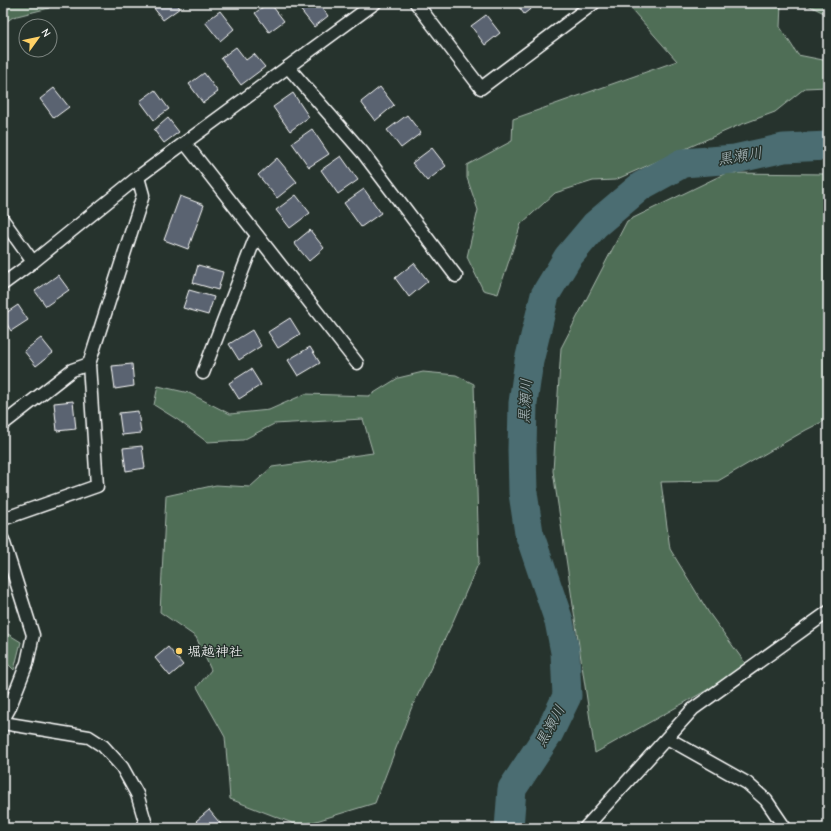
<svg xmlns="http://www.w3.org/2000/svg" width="831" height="831" font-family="'Comic Neue','Klee One',sans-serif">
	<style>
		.green { fill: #4f6e57; stroke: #a7b6ab }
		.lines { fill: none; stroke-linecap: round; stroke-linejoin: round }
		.river { stroke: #4b6d72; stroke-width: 29 }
		.building { fill: #5a6371; stroke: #fff }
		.street-casing { stroke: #fff; stroke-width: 15 }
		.street { stroke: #26332d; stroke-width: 12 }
		.poi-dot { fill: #ffd166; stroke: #26332d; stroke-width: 1.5 }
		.labels { text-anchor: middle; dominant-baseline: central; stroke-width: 3; stroke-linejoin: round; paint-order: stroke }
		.poi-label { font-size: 14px; fill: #fff; stroke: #26332d; text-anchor: start }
		.water-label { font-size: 15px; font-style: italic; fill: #aebdc0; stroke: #26332d }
	</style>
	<rect width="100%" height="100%" fill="#26332d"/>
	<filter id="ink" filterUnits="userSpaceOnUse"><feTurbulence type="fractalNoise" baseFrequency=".025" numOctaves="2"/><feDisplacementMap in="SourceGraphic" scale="8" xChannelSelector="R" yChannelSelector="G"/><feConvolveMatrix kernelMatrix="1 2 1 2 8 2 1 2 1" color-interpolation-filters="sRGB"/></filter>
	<g filter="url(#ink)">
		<g class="green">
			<polygon points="3,3 50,3 49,8 13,17 3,24"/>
			<polygon points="626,3 782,3 781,4 780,27 798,55 828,61 828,87 805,88 775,112 737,126 615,180 593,181 555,193 521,224 498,294 483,290 467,257 478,210 467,178 467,165 512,141 513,119 677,61"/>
			<polygon points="804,3 828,3 828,15"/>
			<polygon points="726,173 828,174 828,419 806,430 718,481 661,482 670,549 709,613 748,667 595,753 553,471 561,348 627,221"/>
			<polygon points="423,372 456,375 474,384 479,562 451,626 411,709 375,803 300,826 230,799 228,772 225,737 197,687 211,670 196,637 160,612 166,496 216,485 250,487 272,467 373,453 363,419 274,424 243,440 207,442 178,420 154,405 158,386 189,393 230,414 269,410 305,394 369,396 398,378"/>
			<polygon points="3,631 21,642 14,670 3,659"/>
		</g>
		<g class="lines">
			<polyline class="river" points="509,828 512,789 549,733 567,696 565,652 559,621 529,533 523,493 522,450 523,403 529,361 545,295 568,257 595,225 641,186 683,163 735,159 784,148 828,146"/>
		</g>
		<g class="building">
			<polygon points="150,3 176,3 180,8 163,20"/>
			<polygon points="268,3 270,3 284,21 269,32 255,13"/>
			<polygon points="306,3 319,3 328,16 314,27 299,8"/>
			<polygon points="516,3 538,3 524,14"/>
			<polygon points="220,11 234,29 220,41 205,22"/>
			<polygon points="486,15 500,33 485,45 471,26"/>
			<polygon points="236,47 246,60 254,54 265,67 241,85 221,58"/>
			<polygon points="204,73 218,92 203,103 189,84"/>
			<polygon points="380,87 394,105 375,121 361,102"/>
			<polygon points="54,88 69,107 54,118 40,99"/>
			<polygon points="155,90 169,109 154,120 140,101"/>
			<polygon points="293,93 309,117 290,131 273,107"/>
			<polygon points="407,115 421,133 401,148 387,130"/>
			<polygon points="168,118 179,132 164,143 154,130"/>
			<polygon points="312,129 329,154 309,167 292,143"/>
			<polygon points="432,148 446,166 427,181 412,163"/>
			<polygon points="341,156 358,180 338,194 321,170"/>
			<polygon points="277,158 297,182 277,198 258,175"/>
			<polygon points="364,189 381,213 361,227 344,203"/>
			<polygon points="296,195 310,213 290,228 276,210"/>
			<polygon points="180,196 204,205 188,249 164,240"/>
			<polygon points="310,230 324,248 309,261 294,243"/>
			<polygon points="414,263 428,281 409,297 395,278"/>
			<polygon points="198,265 223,272 218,290 193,283"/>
			<polygon points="58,275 69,290 46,306 35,291"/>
			<polygon points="189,290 214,297 208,315 183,308"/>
			<polygon points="18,305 28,320 11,331 3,318 3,315"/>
			<polygon points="290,318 300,334 278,348 268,332"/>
			<polygon points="252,330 261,346 239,360 229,344"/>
			<polygon points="41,338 53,353 36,366 24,351"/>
			<polygon points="310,347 320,363 298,376 288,360"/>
			<polygon points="132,364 134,386 115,389 112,366"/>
			<polygon points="251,369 261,385 239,399 229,383"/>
			<polygon points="73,401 76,429 57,431 54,403"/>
			<polygon points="138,411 141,433 122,435 119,413"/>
			<polygon points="142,446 145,468 126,471 123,448"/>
			<polygon points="168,647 183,665 170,676 155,658"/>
			<polygon points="209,810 224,828 202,828 196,821"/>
		</g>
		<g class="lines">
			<defs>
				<g id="street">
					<polyline points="416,3 481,88 594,3"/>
					<polyline points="288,67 363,153 456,276"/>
					<polyline points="185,143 357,363"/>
					<polyline points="3,220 33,262"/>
					<polyline points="3,284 33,262 138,177 375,3"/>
					<polyline points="203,373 254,241 258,237"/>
					<polyline points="3,424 72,370 89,364"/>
					<polyline points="3,519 97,486 89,364 143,195 138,177"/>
					<polyline points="3,540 33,635 27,663 9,709 3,720"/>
					<polyline points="3,723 89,737 103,746 122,767 137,794 147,828"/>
					<polyline points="667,738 747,783 766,800 785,828"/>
					<polyline points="585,828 693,709 828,612"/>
				</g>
			</defs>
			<use href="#street" class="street-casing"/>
			<use href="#street" class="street"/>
		</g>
	</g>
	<circle class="poi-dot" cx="179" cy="651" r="4"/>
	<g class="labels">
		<g class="poi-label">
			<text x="187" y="651">堀越神社</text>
		</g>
		<g class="water-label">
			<text transform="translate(740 156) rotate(-9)">黒瀬川</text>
			<text transform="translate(525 401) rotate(-86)">黒瀬川</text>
			<text transform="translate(550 726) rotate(-61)">黒瀬川</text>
		</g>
	</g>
	<rect width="831" height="831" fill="none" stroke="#26332d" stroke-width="16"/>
	<rect x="8" y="8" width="815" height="815" fill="none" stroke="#fff" stroke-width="1.5" filter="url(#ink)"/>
	<g transform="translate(38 38) rotate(57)"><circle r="19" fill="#26332d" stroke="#7d8581"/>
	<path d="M0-3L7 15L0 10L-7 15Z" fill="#ffd166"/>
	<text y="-6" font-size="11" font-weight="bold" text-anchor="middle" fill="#ffffff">N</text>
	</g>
</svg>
